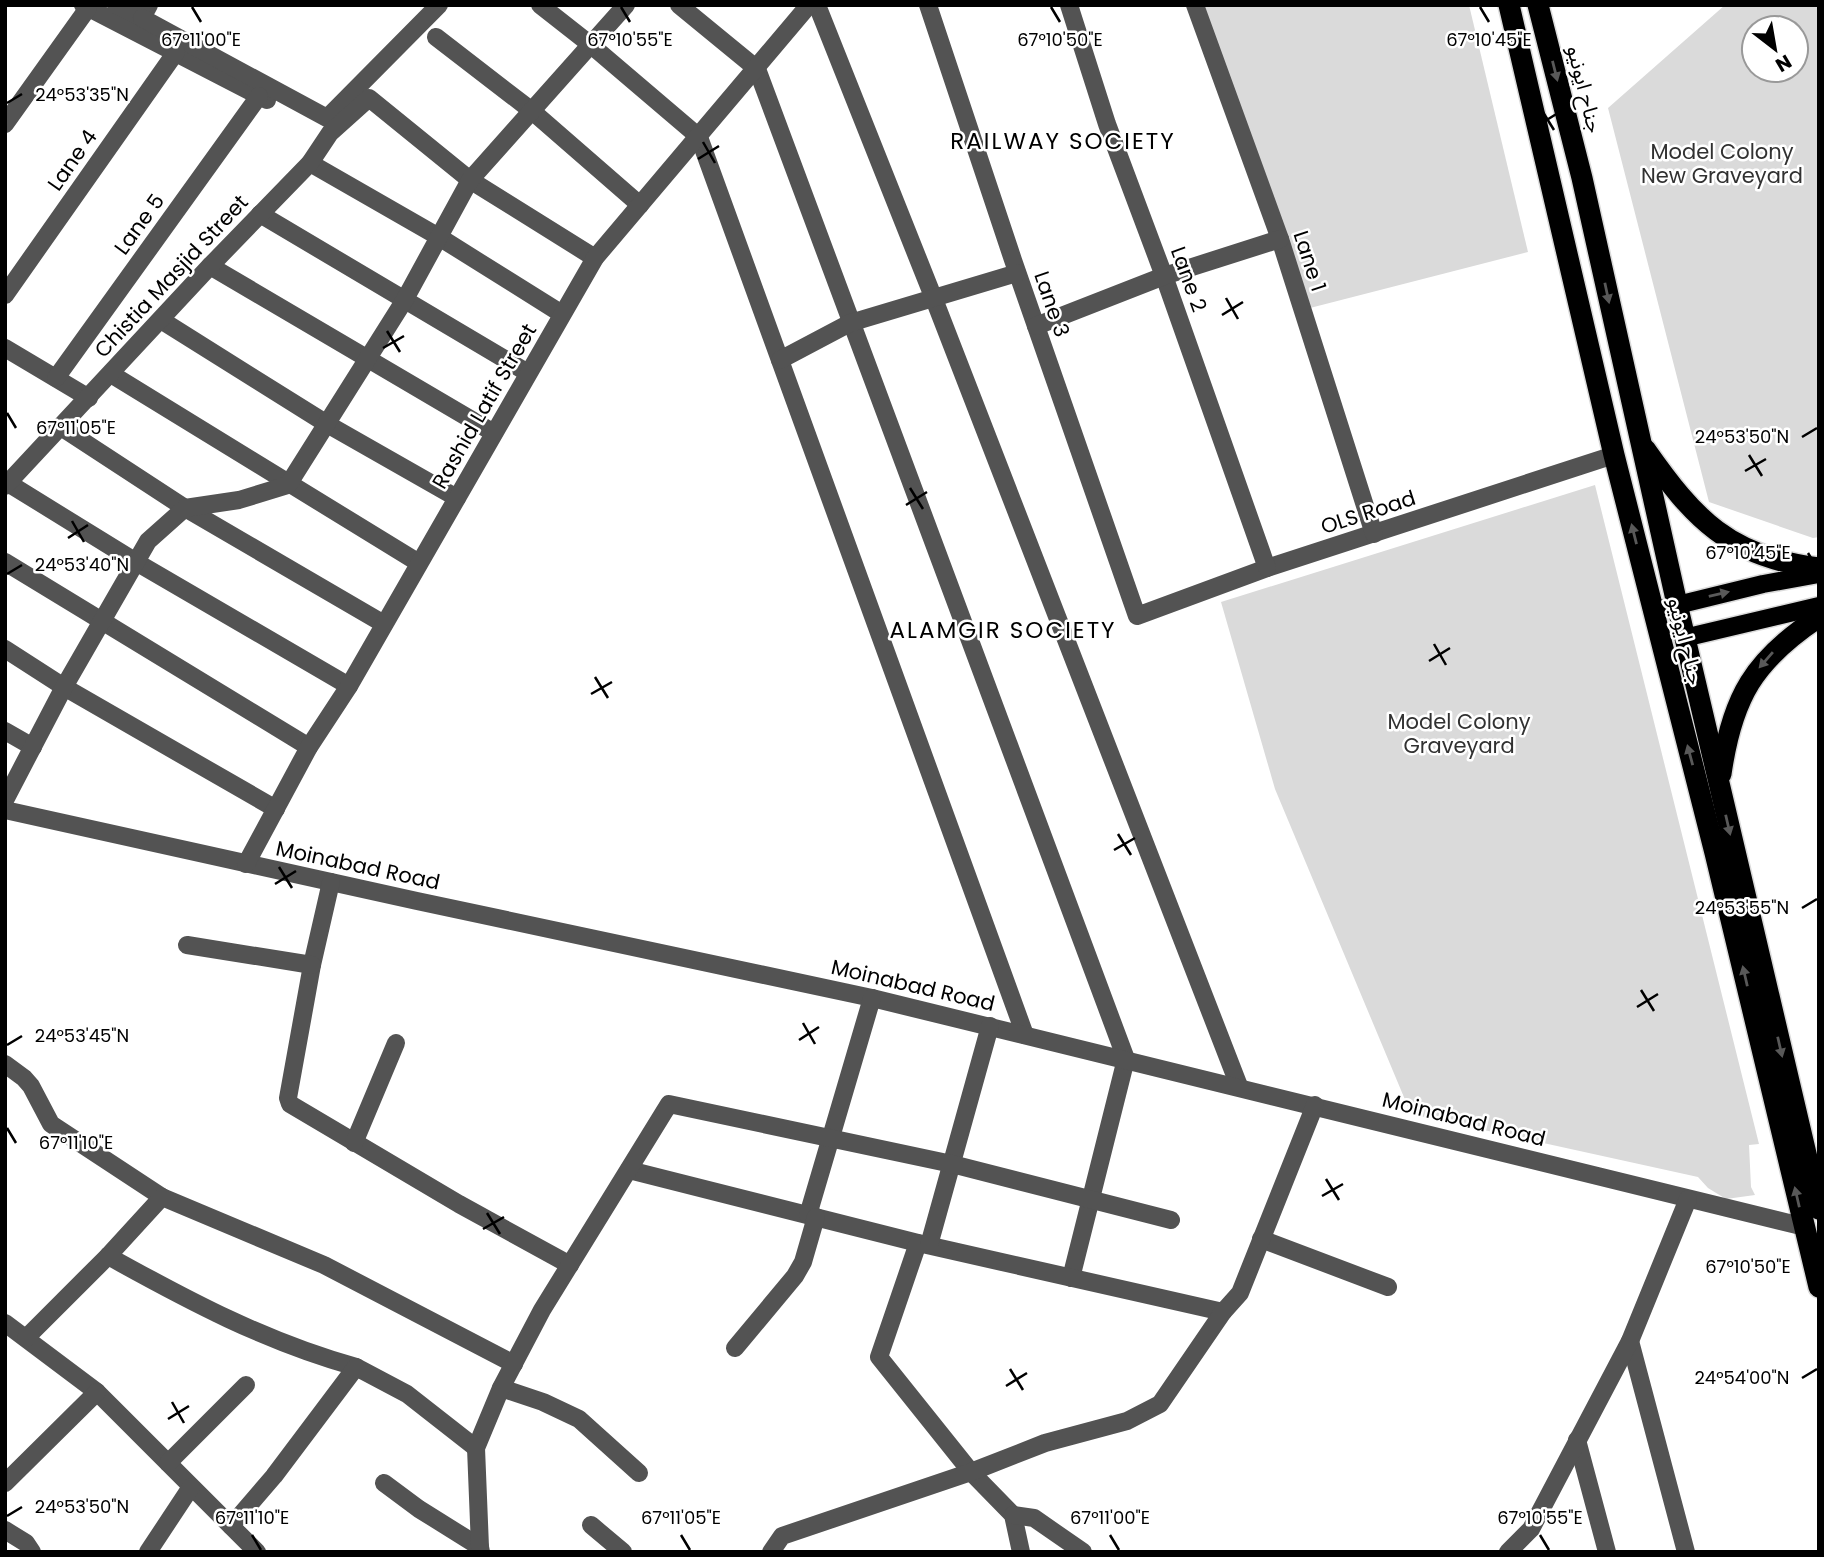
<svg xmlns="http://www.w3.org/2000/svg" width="1824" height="1557" font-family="Poppins,'Noto Sans Arabic',sans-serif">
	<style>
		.green { fill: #dadada; fill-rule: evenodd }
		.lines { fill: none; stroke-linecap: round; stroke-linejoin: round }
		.major-casing { stroke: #dbdbdb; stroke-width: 21 }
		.highway-casing { stroke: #dbdbdb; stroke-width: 24 }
		.minor { stroke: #535353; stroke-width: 18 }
		.major { stroke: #000; stroke-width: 18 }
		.highway { stroke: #000; stroke-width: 21 }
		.oneway { fill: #595959 }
		.ticks { fill: none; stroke: #000; stroke-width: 2.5 }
		.labels { text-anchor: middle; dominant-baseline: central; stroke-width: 5; stroke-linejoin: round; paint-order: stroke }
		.street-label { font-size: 21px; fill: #000; stroke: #fff }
		.park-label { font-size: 21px; fill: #313131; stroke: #fff }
		.neighbourhood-label { font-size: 23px; letter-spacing: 2px; fill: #000; stroke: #fff }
		.ticks-label { font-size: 18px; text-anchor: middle; fill: #000; stroke: #fff; stroke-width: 5; stroke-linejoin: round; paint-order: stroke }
	</style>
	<rect width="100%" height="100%" fill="#fff"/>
	<g class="green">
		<polygon points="1204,5 1469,5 1528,252 1310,308"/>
		<path d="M1725,5H1819V537L1813,538L1709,502L1608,108ZM1754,28H1796V70H1754Z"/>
		<polygon points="1595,485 1759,1144 1749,1145 1751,1187 1755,1195 1726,1199 1708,1188 1698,1177 1411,1114 1275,789 1221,602"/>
	</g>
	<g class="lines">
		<defs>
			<g id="major">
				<polyline points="1653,611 1763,584 1819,574"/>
				<polyline points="1684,638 1819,606"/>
			</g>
			<g id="highway">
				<polyline points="1509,5 1614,455 1715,853 1819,1287"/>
				<polyline points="1538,5 1582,178 1677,604 1819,1209"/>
				<path d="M1645,449C1694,519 1729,557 1819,568"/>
				<path d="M1721,774C1732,697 1754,660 1819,617"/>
			</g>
		</defs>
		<use href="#major" class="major-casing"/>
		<use href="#highway" class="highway-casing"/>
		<g class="minor">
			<polyline points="83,5 267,100"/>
			<polyline points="116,5 142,18 149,5"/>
			<polyline points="540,5 591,45 699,137 1025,1035"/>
			<polyline points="679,5 757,69 1126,1059 1071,1278"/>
			<polyline points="817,5 934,299 1239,1086"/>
			<polyline points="928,5 1013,260 1137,616 1267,568 1614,455"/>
			<polyline points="1069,5 1107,124 1164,276 1267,568"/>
			<polyline points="1195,5 1280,239 1374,534"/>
			<polyline points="142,18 327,118 439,5"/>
			<polyline points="436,37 532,111 640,205"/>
			<polyline points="5,124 88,8"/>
			<polyline points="310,163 439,237 562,314"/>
			<polyline points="260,214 528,373"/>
			<polyline points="210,266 494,433"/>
			<polyline points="5,295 176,52"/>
			<polyline points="161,320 327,424 457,498"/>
			<polyline points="1036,326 1164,276 1280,239"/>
			<polyline points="5,348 89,398"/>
			<polyline points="780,360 850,323 1017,273"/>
			<polyline points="111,374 419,563"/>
			<polyline points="56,378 259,96"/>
			<polyline points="61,427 185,508 384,624"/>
			<polyline points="8,483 136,562 349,686"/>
			<polyline points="5,486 210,266 310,163 330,133 369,98 470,180 595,258"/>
			<polyline points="5,562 309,747"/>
			<polyline points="5,649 64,687 276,809"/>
			<polyline points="5,731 33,747"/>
			<polyline points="5,800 64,687 148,541 185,508 239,500 288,485 404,301 470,180 626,5"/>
			<polyline points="5,810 417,901 872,998 1805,1227"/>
			<polyline points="246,864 309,747 349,686 595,258 809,5"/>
			<polyline points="331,882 312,965 288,1098 290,1104 459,1204 570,1265"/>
			<polyline points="187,945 312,965"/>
			<polyline points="5,1064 24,1078 31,1086 51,1124 162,1197 324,1265 514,1364"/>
			<polyline points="354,1143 396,1043"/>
			<polyline points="629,1170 918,1243 1223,1312"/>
			<polyline points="808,1215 872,998"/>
			<polyline points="1261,1239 1388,1287"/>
			<polyline points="918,1243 879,1357 971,1472 1013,1515 1021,1552"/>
			<polyline points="929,1245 990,1026"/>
			<path d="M108,1256C189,1301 266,1342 356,1367"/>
			<polyline points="5,1323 97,1392 257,1552"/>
			<polyline points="26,1338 108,1256 162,1197"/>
			<polyline points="1630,1341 1686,1552"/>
			<polyline points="735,1348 795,1276 803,1262 816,1217"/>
			<polyline points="501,1388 543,1402 579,1419 639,1473"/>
			<polyline points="1577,1440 1607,1552"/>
			<polyline points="168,1463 246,1385"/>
			<polyline points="5,1483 97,1392"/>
			<polyline points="384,1483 419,1509 480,1547 481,1552"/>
			<polyline points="1013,1515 1034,1518 1083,1552"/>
			<polyline points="591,1525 623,1552"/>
			<polyline points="231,1526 274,1476 356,1367 407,1394 476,1448"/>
			<polyline points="5,1530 26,1543 32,1552"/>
			<polyline points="480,1547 476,1448 501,1388 542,1310 669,1104 952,1164 1171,1220"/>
			<polyline points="148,1552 191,1487"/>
			<polyline points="771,1552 782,1536 971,1472 1045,1443 1127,1421 1160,1404 1223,1312 1240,1293 1315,1105"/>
			<polyline points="1508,1552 1531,1529 1630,1341 1688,1199"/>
		</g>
		<use href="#major" class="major"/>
		<use href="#highway" class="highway"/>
	</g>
	<defs><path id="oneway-solid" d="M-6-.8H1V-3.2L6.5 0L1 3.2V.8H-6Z" transform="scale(1.75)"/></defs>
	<g class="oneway">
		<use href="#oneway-solid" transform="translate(1555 71) rotate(76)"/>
		<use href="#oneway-solid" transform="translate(1607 293) rotate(78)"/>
		<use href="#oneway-solid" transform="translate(1634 534) rotate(-104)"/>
		<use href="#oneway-solid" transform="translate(1719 594) rotate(-13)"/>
		<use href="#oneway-solid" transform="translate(1766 660) rotate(131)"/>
		<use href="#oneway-solid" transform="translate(1690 755) rotate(-105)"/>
		<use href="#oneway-solid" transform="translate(1728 825) rotate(77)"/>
		<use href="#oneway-solid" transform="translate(1745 976) rotate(-103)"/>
		<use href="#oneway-solid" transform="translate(1780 1047) rotate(77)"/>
		<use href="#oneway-solid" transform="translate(1797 1197) rotate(-103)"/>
	</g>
	<path class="ticks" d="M192,7L201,22M621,7L630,22M1051,7L1060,22M1480,7L1489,22M7,103L22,94M1541,109L1554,130M1537,126L1558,113M703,142L715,163M698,159L719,146M1226,298L1238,319M1222,315L1243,302M387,331L400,352M383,348L404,336M7,413L16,428M1802,437L1817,428M1749,455L1762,476M1745,471L1766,459M910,488L923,509M906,505L927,492M72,521L84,542M68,538L88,525M1808,553L1817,568M7,574L22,565M1434,644L1446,665M1429,661L1450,648M595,677L608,698M591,694L612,682M1118,834L1131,855M1114,850L1135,838M279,867L292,888M275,884L296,871M1802,908L1817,899M1641,990L1654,1011M1637,1007L1658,994M803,1023L815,1044M799,1040L819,1027M7,1045L22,1036M7,1128L16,1143M1326,1179L1339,1200M1322,1196L1343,1184M487,1213L500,1234M483,1229L504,1217M1808,1267L1817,1282M1010,1369L1023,1390M1802,1378L1817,1369M1006,1386L1027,1373M172,1402L184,1423M168,1419L189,1406M7,1516L22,1507M252,1535L261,1550M681,1535L690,1550M1110,1535L1119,1550M1540,1535L1549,1550"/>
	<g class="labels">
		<g class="street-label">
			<text transform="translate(1585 89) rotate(76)">جناح ایونیو</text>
			<text transform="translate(72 160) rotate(-55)">Lane 4</text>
			<text transform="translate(139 224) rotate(-54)">Lane 5</text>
			<text transform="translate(1310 261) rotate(72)">Lane 1</text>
			<text transform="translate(171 276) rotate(-47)">Chistia Masjid Street</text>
			<text transform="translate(1189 279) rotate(70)">Lane 2</text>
			<text transform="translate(1052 304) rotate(71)">Lane 3</text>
			<text transform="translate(484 406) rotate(-60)">Rashid Latif Street</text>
			<text transform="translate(1368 512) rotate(-18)">OLS Road</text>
			<text transform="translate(1686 641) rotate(76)">جناح ایونیو</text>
			<text transform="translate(358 865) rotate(12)">Moinabad Road</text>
			<text transform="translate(913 985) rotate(13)">Moinabad Road</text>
			<text transform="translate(1464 1119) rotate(14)">Moinabad Road</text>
		</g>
		<g class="park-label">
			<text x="1722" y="151">Model Colony<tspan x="1722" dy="24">New Graveyard</tspan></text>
			<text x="1459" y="721">Model Colony<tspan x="1459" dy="24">Graveyard</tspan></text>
		</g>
		<g class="neighbourhood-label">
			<text x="1063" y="141">RAILWAY SOCIETY</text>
			<text x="1003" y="630">ALAMGIR SOCIETY</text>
		</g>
	</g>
	<g class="ticks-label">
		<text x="201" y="46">67°11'00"E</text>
		<text x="630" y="46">67°10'55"E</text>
		<text x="1060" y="46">67°10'50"E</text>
		<text x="1489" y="46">67°10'45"E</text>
		<text x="82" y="101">24°53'35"N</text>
		<text x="76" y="434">67°11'05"E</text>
		<text x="1742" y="443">24°53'50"N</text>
		<text x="1748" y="559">67°10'45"E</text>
		<text x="82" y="571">24°53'40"N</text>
		<text x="1742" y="914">24°53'55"N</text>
		<text x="82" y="1042">24°53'45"N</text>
		<text x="76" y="1149">67°11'10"E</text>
		<text x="1748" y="1273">67°10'50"E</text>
		<text x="1742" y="1384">24°54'00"N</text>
		<text x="82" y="1513">24°53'50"N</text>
		<text x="252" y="1524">67°11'10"E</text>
		<text x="681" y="1524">67°11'05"E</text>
		<text x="1110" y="1524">67°11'00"E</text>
		<text x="1540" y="1524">67°10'55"E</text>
	</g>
	<rect width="1824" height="1557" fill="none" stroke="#000000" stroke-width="14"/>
	<g transform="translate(1775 49) rotate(149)"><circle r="33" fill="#ffffff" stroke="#999999" stroke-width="2"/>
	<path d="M0-5L12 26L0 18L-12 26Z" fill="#000000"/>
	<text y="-10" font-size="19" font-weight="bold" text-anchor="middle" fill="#000000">N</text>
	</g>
</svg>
